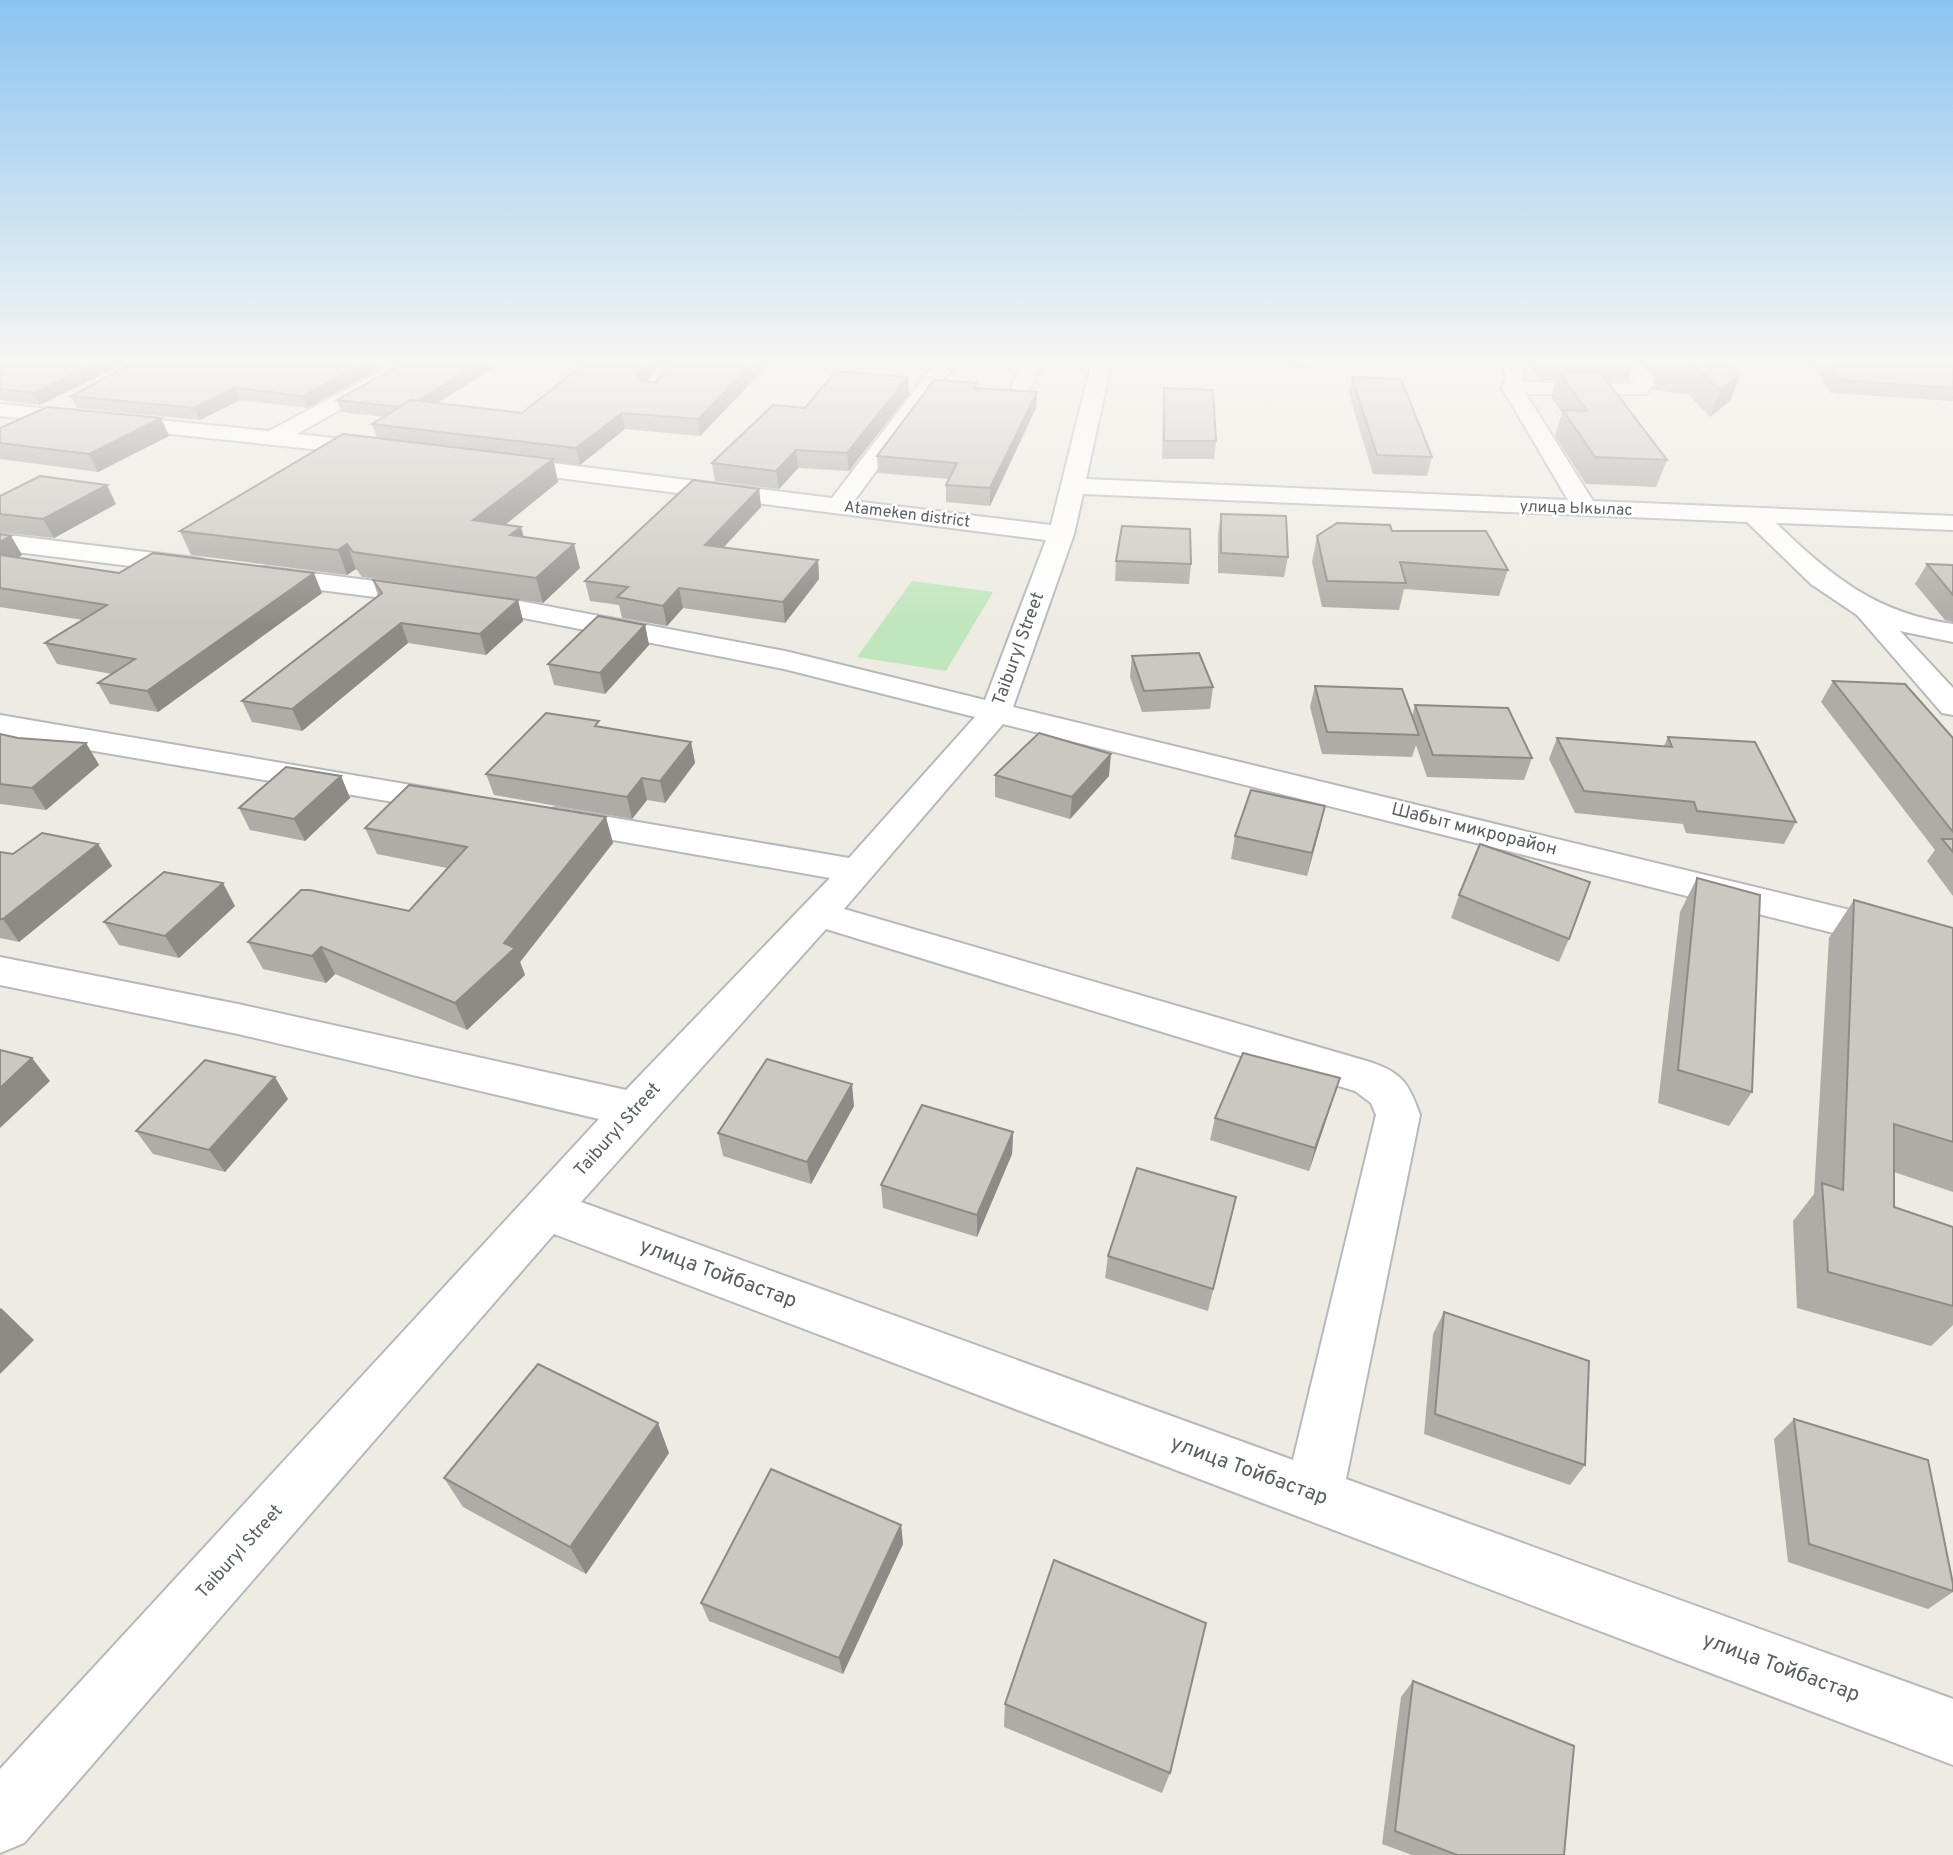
<svg xmlns="http://www.w3.org/2000/svg" width="1953" height="1855" font-family="Overpass,sans-serif">
	<style>
		.green { fill: #c0e6be }
		.lines { fill: none; stroke-linecap: round; stroke-linejoin: round }
		.minor-casing { stroke: #b5b9bd; stroke-width: 4 }
		.minor { fill: #fff; fill-rule: evenodd }
		.wall { fill: #afaba6 }
		.shaded-wall { fill: #8e8b87 }
		.building { fill: #cbc7c1; stroke: #8e8b87; stroke-width: 2 }
		.labels { text-anchor: middle; dominant-baseline: central; stroke-width: 5; stroke-linejoin: round; paint-order: stroke }
		.far-street-label { font-size: 16px; fill: #5a5f63; stroke: #fff }
		.street-label { font-size: 18px; fill: #5a5f63; stroke: #fff }
		.near-street-label { font-size: 21px; fill: #5a5f63; stroke: #fff }
	</style>
	<rect width="100%" height="100%" fill="#eeebe2"/>
	<polygon class="green" points="912,581 993,592 946,671 857,657"/>
	<g class="lines">
		<defs>
			<g id="minor">
				<polygon points="393,365 419,365 297,434 386,444 389,449 378,456 0,416 0,404 269,431"/>
				<path d="M934,365H954L854,501L1051,525L1091,365H1111L1086,479L1568,500L1502,388L1506,377L1503,365H1523L1524,382L1633,384L1621,365H1642L1652,377L1653,385L1646,394H1526L1593,501L1953,516V530L1776,523C1831,576 1875,613 1953,624V642L1900,631L1953,688V715L1942,713L1857,615L1811,584L1747,522L1083,494L1074,534L1013,707L1953,935V963L1003,724L844,909L1370,1062C1403,1073 1409,1084 1420,1115L1346,1479L1953,1699V1765L554,1234L24,1843L0,1853V1769L599,1119L238,1034L0,985V957L238,1004L626,1090L830,878L556,830L544,827L539,819L544,811L556,808L849,858L975,717L784,669L493,612L265,583L256,581L252,575L256,569L265,567L493,596L785,651L985,700L1046,540L504,471L493,464L504,457L832,498ZM826,929L1355,1091L1371,1103L1376,1115L1293,1460L581,1202Z"/>
				<polygon points="1021,365 1041,365 1031,388 1021,394 1011,388"/>
				<polygon points="0,534 195,558 204,560 208,566 204,572 195,574 0,550"/>
				<polygon points="0,715 452,792 464,795 469,802 464,809 452,812 0,735"/>
			</g>
		</defs>
		<use href="#minor" class="minor-casing"/>
		<use href="#minor" class="minor"/>
	</g>
	<g class="wall">
		<polygon points="0,365 122,365 40,405 0,400"/>
		<polygon points="387,365 307,408 240,400 200,420 77,408 71,396"/>
		<polygon points="399,365 498,365 437,403 522,413 582,365 660,365 646,382 656,382 670,365 768,365 700,436 625,429 580,465 554,462 558,482 505,525 524,537 580,568 543,603 362,577 356,569 347,575 191,555 180,531 377,438 372,424 384,417 341,412 337,400"/>
		<polygon points="1265,365 1315,365 1315,368"/>
		<polygon points="1530,365 1634,365 1628,381 1607,381 1667,460 1656,487 1586,484 1555,436 1562,413 1551,397 1556,380 1540,380"/>
		<polygon points="1645,365 1732,365 1730,401 1710,417 1688,394 1653,390 1655,377"/>
		<polygon points="1812,365 1953,365 1953,401 1831,393"/>
		<polygon points="1352,377 1432,457 1427,476 1373,474 1349,394"/>
		<polygon points="977,388 1037,392 1036,408 990,506 946,502 946,485 949,479 878,473 877,456"/>
		<polygon points="1164,388 1216,441 1214,459 1162,459 1163,405"/>
		<polygon points="909,394 849,471 798,468 779,489 715,481 712,463 805,408"/>
		<polygon points="161,418 169,436 98,472 0,459 0,428"/>
		<polygon points="759,489 761,507 724,547 818,560 819,579 785,623 683,608 667,626 622,618 619,605 590,601 585,581"/>
		<polygon points="0,496 116,504 54,538 0,532"/>
		<polygon points="1221,514 1288,557 1284,577 1218,573 1218,533"/>
		<polygon points="1392,531 1508,570 1499,596 1404,589 1399,610 1322,607 1312,562 1317,536"/>
		<polygon points="0,534 11,536 22,555 17,558 119,573 322,593 158,712 110,704 98,683 112,674 57,664 45,643 83,620 0,607"/>
		<polygon points="1116,561 1191,564 1189,584 1115,581"/>
		<polygon points="1927,564 1953,565 1953,622 1945,620 1915,584"/>
		<polygon points="373,580 518,600 523,621 486,655 408,643 302,731 252,722 242,701 378,596"/>
		<polygon points="645,625 649,645 605,694 554,685 548,664"/>
		<polygon points="1132,656 1213,687 1210,709 1142,712 1130,677"/>
		<polygon points="1833,681 1953,738 1953,896 1927,861 1935,850 1821,702"/>
		<polygon points="1315,686 1412,716 1415,705 1532,758 1524,780 1427,777 1416,745 1412,757 1322,754 1310,707"/>
		<polygon points="601,727 691,742 695,763 665,803 647,800 632,819 494,795 486,774"/>
		<polygon points="0,734 18,738 86,743 99,765 46,810 0,804"/>
		<polygon points="1668,737 1796,822 1784,844 1686,833 1683,824 1575,813 1549,759 1557,738 1664,746"/>
		<polygon points="995,775 1109,776 1070,819 995,797"/>
		<polygon points="341,776 350,798 305,841 250,830 239,808"/>
		<polygon points="1325,806 1307,876 1231,859 1235,836"/>
		<polygon points="365,828 613,843 520,962 525,975 467,1030 335,974 326,983 263,969 248,942 409,911 447,868 377,854"/>
		<polygon points="98,844 112,866 19,942 0,938 0,852 13,854"/>
		<polygon points="1697,878 1752,1092 1729,1126 1658,1103 1680,912"/>
		<polygon points="1459,895 1569,939 1559,962 1451,918"/>
		<polygon points="1854,900 1953,928 1953,1192 1894,1172 1894,1207 1953,1227 1953,1325 1931,1346 1797,1308 1793,1221 1814,1194 1829,938"/>
		<polygon points="235,906 179,958 119,945 104,922"/>
		<polygon points="1340,1078 1309,1171 1210,1140 1215,1118"/>
		<polygon points="288,1099 225,1172 153,1154 136,1131"/>
		<polygon points="854,1106 811,1184 723,1156 718,1133"/>
		<polygon points="1013,1132 1012,1154 977,1237 883,1208 881,1185"/>
		<polygon points="1236,1197 1208,1311 1105,1278 1108,1256"/>
		<polygon points="1444,1312 1585,1465 1570,1485 1424,1434 1433,1334"/>
		<polygon points="1794,1419 1953,1584 1953,1592 1928,1609 1788,1562 1774,1439"/>
		<polygon points="669,1453 586,1574 463,1507 444,1478"/>
		<polygon points="901,1525 903,1544 843,1674 709,1621 701,1603"/>
		<polygon points="1413,1681 1564,1855 1412,1855 1382,1844 1401,1697"/>
		<polygon points="1005,1704 1170,1773 1162,1793 1004,1727"/>
	</g>
	<g class="shaded-wall">
		<polygon points="92,365 122,365 40,405 34,393"/>
		<polygon points="361,365 387,365 307,408 303,396"/>
		<polygon points="476,365 498,365 410,420 406,408"/>
		<polygon points="645,365 660,365 640,389 637,374"/>
		<polygon points="751,365 768,365 700,436 698,419"/>
		<polygon points="1740,375 1730,401 1710,417 1720,391"/>
		<polygon points="908,377 909,394 849,471 847,453"/>
		<polygon points="235,388 240,400 200,420 194,408"/>
		<polygon points="1037,392 1036,408 990,506 990,488"/>
		<polygon points="622,413 625,429 580,465 576,448"/>
		<polygon points="161,418 169,436 98,472 89,454"/>
		<polygon points="796,450 798,468 779,489 776,471"/>
		<polygon points="553,459 558,482 480,545 473,520"/>
		<polygon points="107,485 116,504 54,538 43,519"/>
		<polygon points="759,489 761,507 708,564 705,545"/>
		<polygon points="521,527 528,551 510,535"/>
		<polygon points="11,536 22,555 0,568 0,542"/>
		<polygon points="347,544 356,569 347,575 338,550"/>
		<polygon points="574,544 580,568 543,603 536,578"/>
		<polygon points="818,560 819,579 785,623 783,602"/>
		<polygon points="314,573 322,593 158,712 147,691"/>
		<polygon points="679,588 683,608 667,626 663,606"/>
		<polygon points="518,600 523,621 486,655 480,634"/>
		<polygon points="401,623 408,643 302,731 292,709"/>
		<polygon points="645,625 649,645 605,694 600,673"/>
		<polygon points="691,742 695,763 665,803 660,781"/>
		<polygon points="86,743 99,765 46,810 32,788"/>
		<polygon points="1111,754 1109,776 1070,819 1072,797"/>
		<polygon points="341,776 350,798 305,841 294,819"/>
		<polygon points="642,778 647,800 632,819 627,797"/>
		<polygon points="1325,806 1320,828 1307,876 1312,853"/>
		<polygon points="606,817 613,843 520,962 525,975 467,1030 455,1003"/>
		<polygon points="98,844 112,866 19,942 3,919"/>
		<polygon points="223,883 235,906 179,958 165,936"/>
		<polygon points="321,947 335,974 326,983 312,956"/>
		<polygon points="32,1058 50,1081 0,1128 0,1088"/>
		<polygon points="275,1077 288,1099 225,1172 209,1150"/>
		<polygon points="1340,1078 1333,1100 1309,1171 1315,1148"/>
		<polygon points="852,1084 854,1106 811,1184 807,1162"/>
		<polygon points="1013,1132 1012,1154 977,1237 977,1215"/>
		<polygon points="1,1308 34,1340 0,1374 0,1309"/>
		<polygon points="658,1423 669,1453 586,1574 570,1547"/>
		<polygon points="901,1525 903,1544 843,1674 839,1658"/>
	</g>
	<g class="building">
		<polygon points="0,365 92,365 34,393 0,389"/>
		<polygon points="130,365 361,365 303,396 235,388 194,408 71,396"/>
		<polygon points="400,365 476,365 417,401 411,400 400,407 337,400"/>
		<polygon points="582,365 645,365 637,374 642,382 656,382 670,365 751,365 698,419 622,413 576,448 372,424 411,400 522,413"/>
		<polygon points="1672,365 1732,365 1740,375 1720,391 1698,368"/>
		<polygon points="1827,365 1953,365 1953,388 1837,380"/>
		<polygon points="836,371 908,377 847,453 796,450 776,471 712,463 773,405 805,408"/>
		<polygon points="1559,372 1600,372 1667,460 1595,457 1563,410 1587,411"/>
		<polygon points="1352,377 1401,379 1432,457 1377,455"/>
		<polygon points="934,380 977,383 974,388 1037,392 990,488 946,485 957,463 877,456"/>
		<polygon points="1164,388 1213,390 1216,441 1164,441"/>
		<polygon points="47,407 161,418 89,454 0,443 0,428"/>
		<polygon points="343,434 553,459 473,520 521,527 510,535 574,544 536,578 353,552 347,544 338,550 180,531"/>
		<polygon points="40,476 107,485 43,519 0,514 0,496"/>
		<polygon points="693,480 759,489 705,545 818,560 783,602 679,588 663,606 617,597 628,587 585,581"/>
		<polygon points="1221,514 1286,516 1288,557 1221,553"/>
		<polygon points="1337,523 1390,525 1392,531 1486,531 1508,570 1400,562 1406,583 1327,581 1317,536"/>
		<polygon points="1122,526 1190,529 1191,564 1116,561"/>
		<polygon points="0,534 11,536 0,542"/>
		<polygon points="153,553 314,573 147,691 98,683 135,659 45,643 107,605 0,588 0,555 119,573"/>
		<polygon points="1927,564 1953,565 1953,595"/>
		<polygon points="373,580 518,600 480,634 401,623 292,709 242,701 382,593"/>
		<polygon points="598,616 645,625 600,673 548,664"/>
		<polygon points="1199,653 1213,687 1144,691 1132,656"/>
		<polygon points="1833,681 1905,684 1953,738 1953,832"/>
		<polygon points="1315,686 1402,689 1419,735 1327,732"/>
		<polygon points="1415,705 1508,708 1532,758 1433,755"/>
		<polygon points="546,713 599,721 595,726 691,742 660,781 642,778 627,797 486,774"/>
		<polygon points="1039,733 1111,754 1072,797 995,775"/>
		<polygon points="0,734 18,738 86,743 32,788 0,784"/>
		<polygon points="1668,737 1755,742 1796,822 1697,811 1694,802 1584,791 1557,738 1672,747"/>
		<polygon points="286,767 341,776 294,819 239,808"/>
		<polygon points="409,785 606,817 504,943 515,948 455,1003 321,947 312,956 248,942 301,890 310,890 409,911 467,847 365,828"/>
		<polygon points="1251,790 1325,806 1312,853 1235,836"/>
		<polygon points="42,833 98,844 3,919 0,919 0,852 13,854"/>
		<polygon points="1942,839 1953,839 1953,852"/>
		<polygon points="1480,844 1590,882 1569,939 1459,895"/>
		<polygon points="164,872 223,883 165,936 104,922"/>
		<polygon points="1697,878 1760,895 1752,1092 1678,1070"/>
		<polygon points="1854,900 1953,928 1953,1142 1894,1124 1894,1207 1953,1227 1953,1306 1828,1272 1822,1183 1843,1190"/>
		<polygon points="0,1050 32,1058 0,1088"/>
		<polygon points="1243,1053 1340,1078 1315,1148 1215,1118"/>
		<polygon points="767,1059 852,1084 807,1162 718,1133"/>
		<polygon points="205,1060 275,1077 209,1150 136,1131"/>
		<polygon points="922,1105 1013,1132 977,1215 881,1185"/>
		<polygon points="1137,1168 1236,1197 1213,1289 1108,1256"/>
		<polygon points="1444,1312 1589,1361 1585,1465 1435,1414"/>
		<polygon points="538,1364 658,1423 570,1547 444,1478"/>
		<polygon points="1794,1419 1928,1460 1953,1584 1953,1591 1809,1544"/>
		<polygon points="771,1469 901,1525 839,1658 701,1603"/>
		<polygon points="1054,1560 1206,1623 1170,1773 1005,1704"/>
		<polygon points="1413,1681 1574,1746 1564,1855 1457,1855 1395,1831"/>
	</g>
	<linearGradient id="sky" x2="0" y2="1"><stop stop-color="#8bc4f1"/><stop offset="0.58" stop-color="#f7f6f2"/><stop offset="1" stop-color="#f7f6f2" stop-opacity="0"/></linearGradient>
	<rect width="1953" height="625" fill="url(#sky)"/>
	<g class="labels">
		<g class="far-street-label">
			<text transform="translate(1576 509) rotate(2)">улица Ыкылас</text>
			<text transform="translate(907 515) rotate(7)">Atameken district</text>
		</g>
		<g class="street-label">
			<text transform="translate(1019 649) rotate(-70)">Taiburyl Street</text>
			<text transform="translate(1474 830) rotate(14)">Шабыт микрорайон</text>
			<text transform="translate(618 1130) rotate(-48)">Taiburyl Street</text>
			<text transform="translate(240 1552) rotate(-48)">Taiburyl Street</text>
		</g>
		<g class="near-street-label">
			<text transform="translate(718 1274) rotate(20)">улица Тойбастар</text>
			<text transform="translate(1249 1471) rotate(20)">улица Тойбастар</text>
			<text transform="translate(1781 1668) rotate(20)">улица Тойбастар</text>
		</g>
	</g>
</svg>
